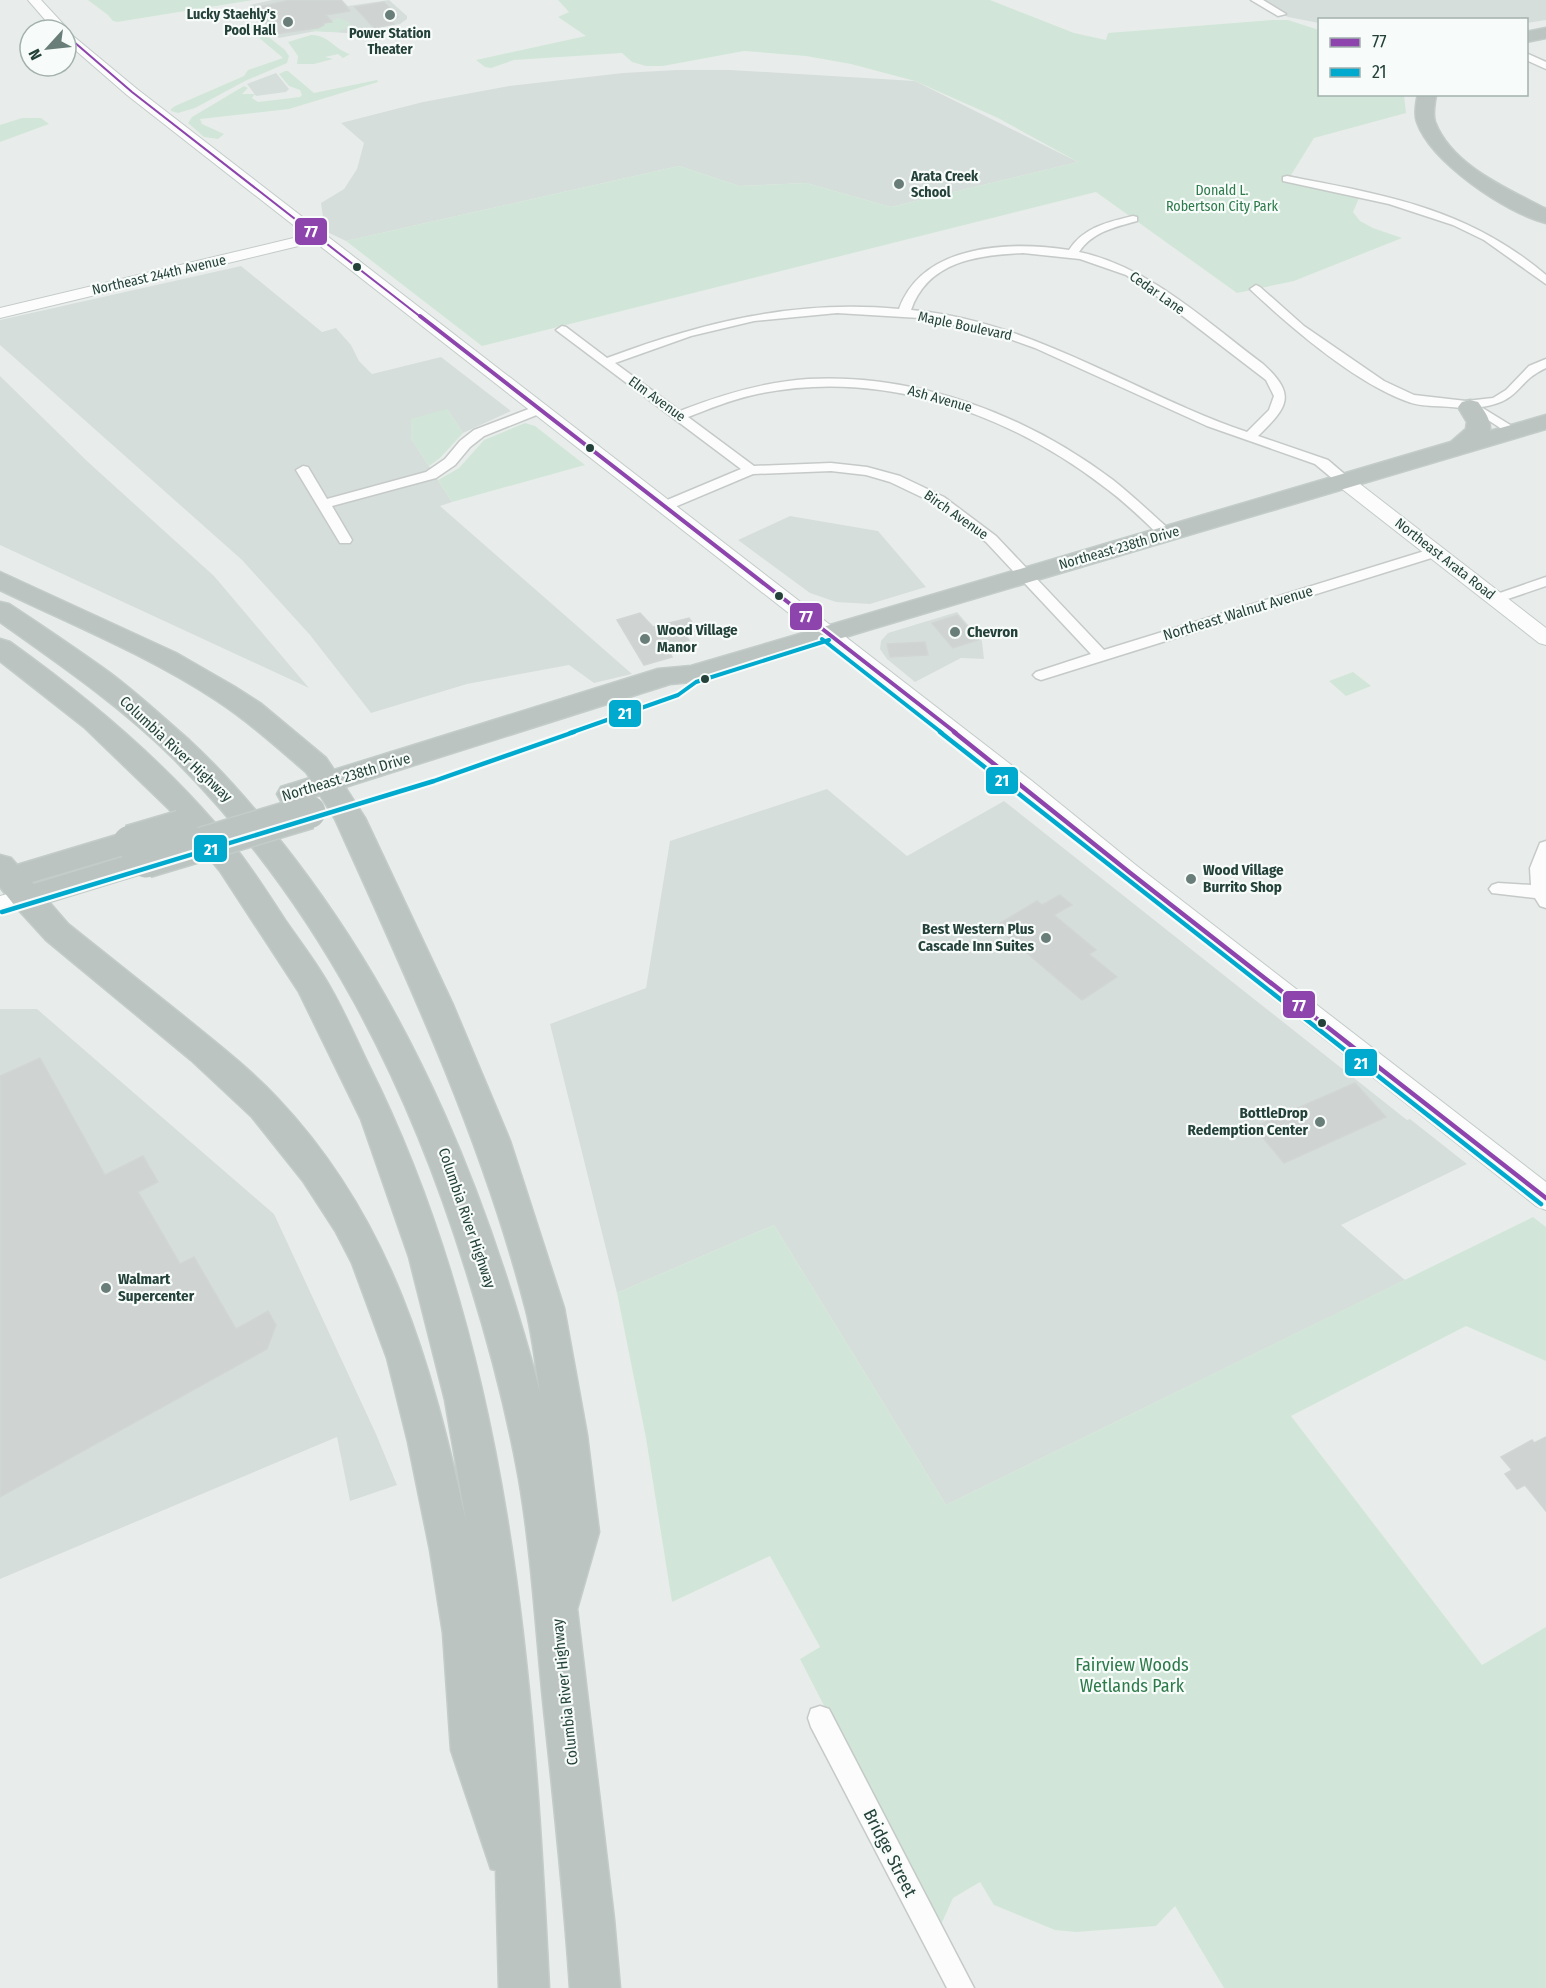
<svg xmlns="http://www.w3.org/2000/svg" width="1546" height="1988" font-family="'Fira Sans Condensed',sans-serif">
<rect width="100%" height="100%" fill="#e8edeb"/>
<g fill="#d6dedb">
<polygon points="272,0 342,0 348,6 389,0 407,16 407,19 400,24 346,33 316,31 279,38 266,27 274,21 271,17 257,14 250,5"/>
<polygon points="1257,0 1546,0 1546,20 1527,23 1526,20 1320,20 1319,23 1288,17"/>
<polygon points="676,70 731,70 915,81 1078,162 891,207 806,183 739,186 679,166 346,241 325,231 321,203 344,189 357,169 364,143 341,123 423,102 509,86 623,73"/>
<polygon points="276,73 289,89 286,92 256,96 247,84"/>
<polygon points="241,266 322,332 336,328 351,345 359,361 372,374 441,357 511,411 463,433 447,409 411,438 452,502 440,506 632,674 594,683 569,665 467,684 371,713 310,635 242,560 0,345 0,320"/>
<polygon points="0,376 88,462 214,576 309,688 0,545"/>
<polygon points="790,516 878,531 926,587 870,604 836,602 810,593 738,540"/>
<polygon points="957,612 982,641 984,659 961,658 915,682 887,659 880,649 881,641 888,633"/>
<polygon points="827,789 907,856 1004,801 1407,1120 1410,1119 1467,1164 1341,1225 1405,1280 946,1505 774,1225 617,1293 550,1024 646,988 670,841"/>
<polygon points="0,1009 37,1009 274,1214 376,1434 397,1485 350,1501 337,1437 0,1579"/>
</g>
<g fill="#d1e6d8">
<polygon points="88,0 253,0 117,22 113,21 108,15"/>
<polygon points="558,0 990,0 1074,33 1106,40 1108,33 1272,20 1288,20 1319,30 1320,94 1404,95 1406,113 1314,138 1288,180 1360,196 1353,212 1360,221 1373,228 1402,238 1294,281 1237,293 1096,192 482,346 346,241 679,166 739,186 806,183 891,207 1078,162 998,118 915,81 851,64 806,56 744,51 663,66 646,66 632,62 622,53 514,60 491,68 485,67 476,60 586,36 558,17 569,12"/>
<polygon points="338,18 349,22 351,26 338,32 310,31"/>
<polygon points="252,24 285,50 289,56 287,63 245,81 195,108 178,113 171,111 171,109 175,106 244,76 248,70 283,58 244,25"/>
<path d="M 311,35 C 328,34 335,50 350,54 L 343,58 L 338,54 L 325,57 L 333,59 L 314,64 L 297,64 L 298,56 L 288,42 Z"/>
<polygon points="285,71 288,71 314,93 377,80 378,82 289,109 200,119 202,124 224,134 218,139 204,137 188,123 192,117 244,86 248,88 242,94 255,94 252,98 258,102 300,97 302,95 300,90 289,86 279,74"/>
<polygon points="22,118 41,118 49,124 0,142 0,125"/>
<polygon points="447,409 463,433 440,458 429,466 411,438 411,419"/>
<polygon points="525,423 535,426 585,465 452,502 438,480 459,468 484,440"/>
<polygon points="1353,672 1371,686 1346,696 1329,681"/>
<polygon points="1533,1217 1546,1227 1546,1361 1466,1326 1291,1416 1482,1665 1546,1627 1546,1988 1224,1988 1175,1906 1156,1926 1076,1932 1055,1930 994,1905 980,1882 953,1898 939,1929 800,1659 820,1647 770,1556 672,1602 646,1438 617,1293 774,1225 946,1505"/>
</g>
<g fill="#cfd4d2" stroke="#d1d6d4" stroke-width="1.5">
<polygon points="290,0 341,0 350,11 326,15 332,22 323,23 324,25 318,28 274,34 254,8"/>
<polygon points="384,2 398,17 389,19 394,24 374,28 355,7"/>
<polygon points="640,613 653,627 689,618 698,630 688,633 689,635 686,636 689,640 666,647 672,657 644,665 617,620"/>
<polygon points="957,615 978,640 953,648 932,623"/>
<polygon points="925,642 928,655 890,657 887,644"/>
<polygon points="1060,895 1072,905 1054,915 1096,950 1089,954 1117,977 1082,1000 995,926 1037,901 1042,905"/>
<polygon points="40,1058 105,1175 143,1156 158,1182 138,1192 180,1264 194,1257 236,1329 268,1311 276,1325 267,1349 0,1497 0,1076"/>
<polygon points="1355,1083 1386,1117 1284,1163 1254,1127"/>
<polygon points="1546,1437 1546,1511 1525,1485 1517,1489 1505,1474 1512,1470 1501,1457 1532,1440 1534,1443"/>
</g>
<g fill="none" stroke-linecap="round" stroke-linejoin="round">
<g stroke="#c5cac8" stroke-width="3">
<g id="street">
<polygon points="1251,0 1263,0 1286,14 1278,16"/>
<polygon points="1526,53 1546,62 1546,69 1526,60"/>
<path d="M 1287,176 C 1385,195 1467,208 1546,275 L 1546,284 L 1484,240 L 1453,225 L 1389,204 L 1283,181 L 1283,177 Z"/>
<path d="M 1133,216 L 1137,217 L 1137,221 C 1115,227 1092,232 1079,252 C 1148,266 1208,323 1263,364 C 1297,395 1288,407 1258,436 L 1328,460 L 1349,478 L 1351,481 L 1349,484 L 1339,484 L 1315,464 L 1207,426 L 1035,348 L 996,334 L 920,318 L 837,313 L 754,321 L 691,336 L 615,363 L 680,411 C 721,395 763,382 808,379 C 917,373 1027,415 1113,480 C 1133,496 1152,514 1171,531 L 1173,534 L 1171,537 L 1161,537 C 1142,519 1124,501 1103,486 C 1005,411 876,367 753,395 C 730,400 709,409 688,417 L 754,466 L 831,463 L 867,467 L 900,476 L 944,497 L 996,536 L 1104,650 L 1431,549 L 1441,549 L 1443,552 L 1441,555 L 1041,680 L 1036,678 L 1033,675 L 1036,672 L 1091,654 L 986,542 L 934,503 L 890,482 L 866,475 L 831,471 L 753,474 L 670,509 L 660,509 L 658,506 L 660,503 L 741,469 L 556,330 L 562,326 L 566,327 L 607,358 C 703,322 797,299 899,309 C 923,243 1011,241 1069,250 C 1084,227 1108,222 1133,216 ZM 1023,253 L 1080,259 L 1126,275 L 1150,291 L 1266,380 L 1274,396 L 1269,410 L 1247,432 C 1133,393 1033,321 911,310 C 928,261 978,255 1023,253 Z"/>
<path d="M 1256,285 L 1260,287 L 1304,326 L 1384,381 L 1414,395 L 1466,401 L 1493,398 L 1506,390 L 1529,366 L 1546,359 L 1546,368 C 1515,382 1522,401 1481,407 L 1520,431 L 1514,435 L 1509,434 C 1494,424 1479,412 1461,408 C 1443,405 1422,408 1406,401 C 1353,381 1293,329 1252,291 L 1250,289 Z"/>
<polygon points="539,405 545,409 544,412 484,436 470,447 455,465 436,478 332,506 352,540 350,543 340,543 296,470 303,466 308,467 327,499 426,472 445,459 460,441 474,430"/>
<polygon points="1546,577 1546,586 1496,603 1489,599 1491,596"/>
<polygon points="1546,841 1546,908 1540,906 1535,898 1492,893 1489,889 1492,885 1498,883 1531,885 1530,868 1540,843"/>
<polygon points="820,1706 829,1709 974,1988 947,1988 811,1727 808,1718 811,1709"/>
</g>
</g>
<g stroke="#c3cbc8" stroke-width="2">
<g id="secondary">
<polygon points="28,0 41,0 66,27 67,31 137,89 1032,781 1137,866 1546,1182 1546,1210 1536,1206 1121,878 1016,791 315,242 0,318 0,308 306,235 127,95 66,42 66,30 54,30"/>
<polygon points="1344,475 1351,477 1546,628 1546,645 1539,643 1337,485 1334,481 1337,477"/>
<polygon points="26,889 35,892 38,898 35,904 0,914 0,896"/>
</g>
</g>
<g stroke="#c3ccc9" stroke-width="3">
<g id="highway">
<polygon points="1546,28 1546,38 1526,42 1526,32"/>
<path d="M 1418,94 L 1436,94 C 1435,103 1432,113 1435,122 C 1452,166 1508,189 1546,209 L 1546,223 C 1506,213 1431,162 1417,122 C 1414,114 1416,103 1418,94 Z"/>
<path d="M 1470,400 L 1478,402 C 1485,412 1491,419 1490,431 L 1546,415 L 1546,429 L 868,630 L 702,681 L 670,684 L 345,787 L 365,818 L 453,1005 L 510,1141 L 564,1308 L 587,1435 L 599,1532 L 577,1609 L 614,1919 L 620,1988 L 570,1988 C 564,1895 554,1803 544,1710 C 536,1633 532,1555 519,1479 C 507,1412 490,1347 470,1283 C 410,1085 319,903 171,756 C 119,705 59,664 0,622 L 0,602 L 9,604 C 41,625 72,646 103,668 C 133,689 161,716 189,740 C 228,776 264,819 296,861 C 417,1020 489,1200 540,1392 C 535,1364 533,1334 525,1306 C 481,1137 407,978 335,819 L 320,795 L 292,804 L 281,801 L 277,794 L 281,787 L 310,778 L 306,772 C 277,747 248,721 216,700 C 149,656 73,625 0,590 L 0,572 L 176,653 L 235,687 L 260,703 L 326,758 L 334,770 L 658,669 L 691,666 L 1451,442 L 1466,429 L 1467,422 L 1458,407 L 1462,402 Z"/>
<path d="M 0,639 L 10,642 C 84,695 154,753 214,822 C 241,852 263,886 285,920 C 298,939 312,957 324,977 C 341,1004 354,1035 368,1064 C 511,1349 534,1675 549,1988 L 499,1988 L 496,1870 L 491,1869 L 451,1750 L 443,1633 L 430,1550 L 408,1442 L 387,1358 L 352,1263 L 336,1232 L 303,1181 L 252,1117 L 191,1060 L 46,940 L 15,906 L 0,887 L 0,855 L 11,858 L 17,865 L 130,831 L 141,834 L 145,842 L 141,850 L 32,882 L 34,884 L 146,850 L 157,853 L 161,861 L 157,869 L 49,902 L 68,924 C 106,954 144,985 182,1015 C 214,1041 249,1068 278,1099 C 392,1220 431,1363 466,1521 L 445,1400 L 409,1257 L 361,1119 L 299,992 L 220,871 L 169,809 L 84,727 L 0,661 Z"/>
</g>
</g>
<use href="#street" fill="#fcfcfc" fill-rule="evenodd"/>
<use href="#secondary" fill="#fcfcfc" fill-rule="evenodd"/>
<use href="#highway" fill="#bcc4c2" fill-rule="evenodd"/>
<g stroke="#c3ccc9" stroke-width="36" stroke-linecap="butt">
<g id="highway-bridge">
<polyline points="130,842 181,827"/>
<polyline points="146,861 309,812"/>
</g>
</g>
<use href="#highway-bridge" stroke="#bcc4c2" stroke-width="33"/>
<g stroke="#f7fbf9" stroke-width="4.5">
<polyline id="bus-1-far2" points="66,35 132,92 422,318"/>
</g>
<g stroke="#f7fbf9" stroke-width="8">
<polyline id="bus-1-far1" points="420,316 956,733"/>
</g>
<g stroke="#f7fbf9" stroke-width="9">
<polyline id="bus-1" points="954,732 1129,872 1546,1198"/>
</g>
<g stroke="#f7fbf9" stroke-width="8">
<g id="bus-2-far1">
<polyline points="822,639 942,733"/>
<polyline points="570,733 678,695 696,682 829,640"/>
</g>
</g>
<g stroke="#f7fbf9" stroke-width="9">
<g id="bus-2">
<polyline points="940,732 1541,1204"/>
<polyline points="2,912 434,781 574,732"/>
</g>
</g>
<use href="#bus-1-far2" stroke="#8e44ad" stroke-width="2"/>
<use href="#bus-1-far1" stroke="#8e44ad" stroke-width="4"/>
<use href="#bus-1" stroke="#8e44ad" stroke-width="4.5"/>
<use href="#bus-2-far1" stroke="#00a9ce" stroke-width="4"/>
<use href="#bus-2" stroke="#00a9ce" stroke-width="4.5"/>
</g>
<g fill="#697e78" stroke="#f7fbf9" stroke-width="2">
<circle cx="390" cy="15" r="6"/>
<circle cx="288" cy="22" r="6"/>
<circle cx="899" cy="184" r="6"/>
<circle cx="955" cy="632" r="6"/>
<circle cx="645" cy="639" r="6"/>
<circle cx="1191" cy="879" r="6"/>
<circle cx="1046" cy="938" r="6"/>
<circle cx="1320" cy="1122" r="6"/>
<circle cx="106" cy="1288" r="6"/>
</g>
<g fill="#24423a" stroke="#f7fbf9" stroke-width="2">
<circle cx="357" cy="267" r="5"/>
<circle cx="590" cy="448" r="5"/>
<circle cx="779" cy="596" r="5"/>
<circle cx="705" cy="679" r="5"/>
<circle cx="1322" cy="1023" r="5"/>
</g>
<g text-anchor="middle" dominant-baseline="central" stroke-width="4.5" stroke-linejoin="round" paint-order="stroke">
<g font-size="14" font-weight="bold" fill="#24423a" stroke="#f7fbf9" text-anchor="end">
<text x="276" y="14">Lucky Staehly's<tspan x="276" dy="16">Pool Hall</tspan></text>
<text x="390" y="33" text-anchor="middle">Power Station<tspan x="390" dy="16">Theater</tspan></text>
<text x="911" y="176" text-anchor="start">Arata Creek<tspan x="911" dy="16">School</tspan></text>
</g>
<g font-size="14" fill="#2d7a4b" stroke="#f7fbf9">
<text x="1222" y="190">Donald L.<tspan x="1222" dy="16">Robertson City Park</tspan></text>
</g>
<g font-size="14" fill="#24423a" stroke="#f7fbf9">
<text transform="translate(159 275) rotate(-13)">Northeast 244th Avenue</text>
<text transform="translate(1157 293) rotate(35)">Cedar Lane</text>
<text transform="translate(965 326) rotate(12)">Maple Boulevard</text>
<text transform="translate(657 399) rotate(36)">Elm Avenue</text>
<text transform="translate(940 399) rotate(16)">Ash Avenue</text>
<text transform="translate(956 515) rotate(35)">Birch Avenue</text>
<text transform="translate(1119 548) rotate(-16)">Northeast 238th Drive</text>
<text transform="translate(1445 559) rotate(38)">Northeast Arata Road</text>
</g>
<g font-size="15" fill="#24423a" stroke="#f7fbf9">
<text transform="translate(1238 613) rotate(-17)">Northeast Walnut Avenue</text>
<text transform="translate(176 749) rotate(43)">Columbia River Highway</text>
<text transform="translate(346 777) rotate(-17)">Northeast 238th Drive</text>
<text transform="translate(467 1218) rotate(71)">Columbia River Highway</text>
<text transform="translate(565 1692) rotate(-96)">Columbia River Highway</text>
</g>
<g font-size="15" font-weight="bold" fill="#24423a" stroke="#f7fbf9" text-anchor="start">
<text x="657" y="630">Wood Village<tspan x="657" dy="17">Manor</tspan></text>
<text x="967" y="632">Chevron</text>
<text x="1203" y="870">Wood Village<tspan x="1203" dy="17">Burrito Shop</tspan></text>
<text x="1034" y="929" text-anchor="end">Best Western Plus<tspan x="1034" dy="17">Cascade Inn Suites</tspan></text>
<text x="1308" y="1113" text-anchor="end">BottleDrop<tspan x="1308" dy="17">Redemption Center</tspan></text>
<text x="118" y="1279">Walmart<tspan x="118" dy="17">Supercenter</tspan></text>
</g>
<g font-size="18" fill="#2d7a4b" stroke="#f7fbf9">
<text x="1132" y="1665">Fairview Woods<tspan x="1132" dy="21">Wetlands Park</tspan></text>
</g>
<g font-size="18" fill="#24423a" stroke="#f7fbf9">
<text transform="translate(890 1853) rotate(63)">Bridge Street</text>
</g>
</g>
<g stroke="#f7fbf9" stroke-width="2">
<rect x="294" y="217" width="34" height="29" rx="6" fill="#8e44ad"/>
<rect x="789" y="602" width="34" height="29" rx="6" fill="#8e44ad"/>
<rect x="608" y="699" width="34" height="29" rx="6" fill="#00a9ce"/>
<rect x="985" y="766" width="34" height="29" rx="6" fill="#00a9ce"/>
<rect x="193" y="834" width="35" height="29" rx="6" fill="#00a9ce"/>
<rect x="1282" y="990" width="34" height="29" rx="6" fill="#8e44ad"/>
<rect x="1344" y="1048" width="34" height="29" rx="6" fill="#00a9ce"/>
</g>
<g font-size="16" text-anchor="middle" font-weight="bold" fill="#fff">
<text x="311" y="237">77</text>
<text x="806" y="622">77</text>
<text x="625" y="719">21</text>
<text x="1002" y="786">21</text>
<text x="211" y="855">21</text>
<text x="1299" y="1011">77</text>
<text x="1361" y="1069">21</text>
</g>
<rect x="1318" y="18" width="210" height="78" fill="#f7fbf9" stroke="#a3b1ad" stroke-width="1.5"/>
<rect x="1330" y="38" width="30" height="9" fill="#8e44ad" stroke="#a3b1ad" stroke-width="1.5"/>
<text x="1372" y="48" font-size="18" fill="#24423a">77</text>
<rect x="1330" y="68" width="30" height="9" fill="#00a9ce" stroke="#a3b1ad" stroke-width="1.5"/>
<text x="1372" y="78" font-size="18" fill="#24423a">21</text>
<g transform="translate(48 48) rotate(243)"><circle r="28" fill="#f7fbf9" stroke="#a3b1ad" stroke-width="1.5"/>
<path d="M0-4.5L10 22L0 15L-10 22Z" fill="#697e78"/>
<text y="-9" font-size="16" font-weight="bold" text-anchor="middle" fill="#24423a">N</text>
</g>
</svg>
